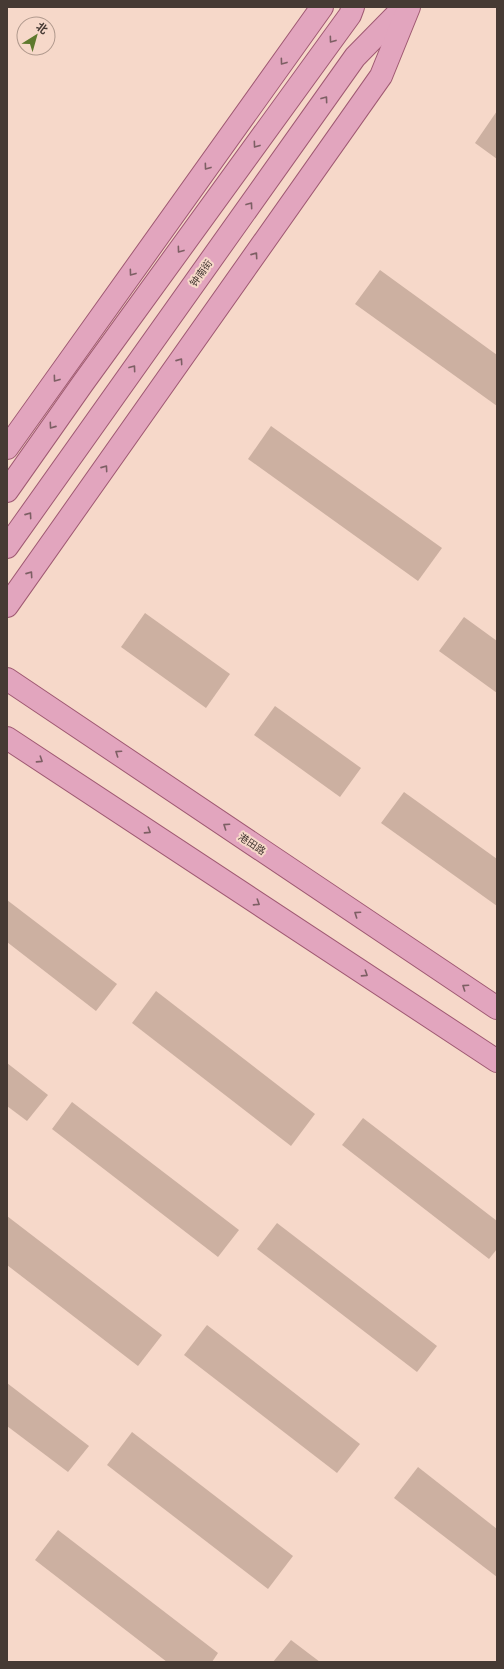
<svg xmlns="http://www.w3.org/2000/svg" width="504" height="1669" font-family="Montserrat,'Noto Sans SC',sans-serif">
<rect width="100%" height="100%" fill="#f6d8c9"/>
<g fill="#ccb0a1">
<polygon points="497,111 497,159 475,143"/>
<polygon points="380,270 497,355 497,406 355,304"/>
<polygon points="271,426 442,548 418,581 248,459"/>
<polygon points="145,613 230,674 206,708 121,647"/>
<polygon points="464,617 497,641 497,693 439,651"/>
<polygon points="275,706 361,768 340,797 254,735"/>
<polygon points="404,792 497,859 497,906 381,823"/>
<polygon points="7,900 117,984 96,1011 7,942"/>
<polygon points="156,991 315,1114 291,1146 132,1023"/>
<polygon points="7,1063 48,1095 27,1121 7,1106"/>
<polygon points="72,1102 239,1230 218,1257 52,1129"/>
<polygon points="363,1118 497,1221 497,1249 489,1259 342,1145"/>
<polygon points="7,1216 162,1335 138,1366 7,1265"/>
<polygon points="277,1223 437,1346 417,1372 257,1249"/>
<polygon points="207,1325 360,1444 337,1473 184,1355"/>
<polygon points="7,1383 89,1446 68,1472 7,1426"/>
<polygon points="132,1432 293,1556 268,1589 107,1465"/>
<polygon points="418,1467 497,1529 497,1577 394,1498"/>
<polygon points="58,1530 218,1653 212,1662 167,1662 35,1560"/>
<polygon points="291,1640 320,1662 273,1662"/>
</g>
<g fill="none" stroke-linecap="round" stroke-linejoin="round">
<g stroke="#9f5972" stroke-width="24">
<g id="primary">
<polyline points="7,448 322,7"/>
<polyline points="7,491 83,383 350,15 353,7"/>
<polyline points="7,547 355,57 404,7"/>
<polyline points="7,606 381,76 409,7"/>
<polyline points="7,679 497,1008"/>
<polyline points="7,738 497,1061"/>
</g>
</g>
<use href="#primary" stroke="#e2a5be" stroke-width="22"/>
</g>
<defs><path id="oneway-chevron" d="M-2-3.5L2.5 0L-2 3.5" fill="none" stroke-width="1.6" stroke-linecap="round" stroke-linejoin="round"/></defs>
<g stroke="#7d5f64">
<use href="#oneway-chevron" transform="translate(332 40) rotate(126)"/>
<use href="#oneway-chevron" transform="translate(283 62) rotate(126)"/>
<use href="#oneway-chevron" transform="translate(325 99) rotate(-54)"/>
<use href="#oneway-chevron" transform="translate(256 145) rotate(126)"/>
<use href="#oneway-chevron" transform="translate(207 167) rotate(126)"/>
<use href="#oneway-chevron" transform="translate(250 205) rotate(-54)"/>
<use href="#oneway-chevron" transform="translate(180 250) rotate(126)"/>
<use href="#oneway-chevron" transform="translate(255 255) rotate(-55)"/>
<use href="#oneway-chevron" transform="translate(132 273) rotate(126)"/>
<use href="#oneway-chevron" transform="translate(180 361) rotate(-55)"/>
<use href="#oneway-chevron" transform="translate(133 368) rotate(-54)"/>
<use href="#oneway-chevron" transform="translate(56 379) rotate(126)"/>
<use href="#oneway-chevron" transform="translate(52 426) rotate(125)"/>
<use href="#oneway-chevron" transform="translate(105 468) rotate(-55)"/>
<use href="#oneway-chevron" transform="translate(29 515) rotate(-55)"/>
<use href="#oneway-chevron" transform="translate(30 574) rotate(-55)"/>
<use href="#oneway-chevron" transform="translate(118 753) rotate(-146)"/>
<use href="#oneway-chevron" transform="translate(40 760) rotate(33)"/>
<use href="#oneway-chevron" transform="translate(226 826) rotate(-146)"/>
<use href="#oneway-chevron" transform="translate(148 831) rotate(33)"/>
<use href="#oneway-chevron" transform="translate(257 903) rotate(33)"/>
<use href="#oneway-chevron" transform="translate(357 914) rotate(-146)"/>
<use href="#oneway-chevron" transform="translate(365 974) rotate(33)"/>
<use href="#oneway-chevron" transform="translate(465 987) rotate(-146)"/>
</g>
<g text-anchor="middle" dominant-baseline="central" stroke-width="4" stroke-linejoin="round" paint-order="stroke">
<g font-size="10" fill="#463a34" stroke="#f6d8c9">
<text transform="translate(201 273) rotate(-54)">钟南街</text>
<text transform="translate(252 844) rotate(34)">港田路</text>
</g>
</g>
<rect width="504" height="1669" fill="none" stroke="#463a34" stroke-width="16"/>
<g transform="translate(36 36) rotate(37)"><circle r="19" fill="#f6d8c9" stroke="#b0998d"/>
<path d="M0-3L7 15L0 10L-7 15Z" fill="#5e792d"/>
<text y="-6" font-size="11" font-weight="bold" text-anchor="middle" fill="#463a34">北</text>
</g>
</svg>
